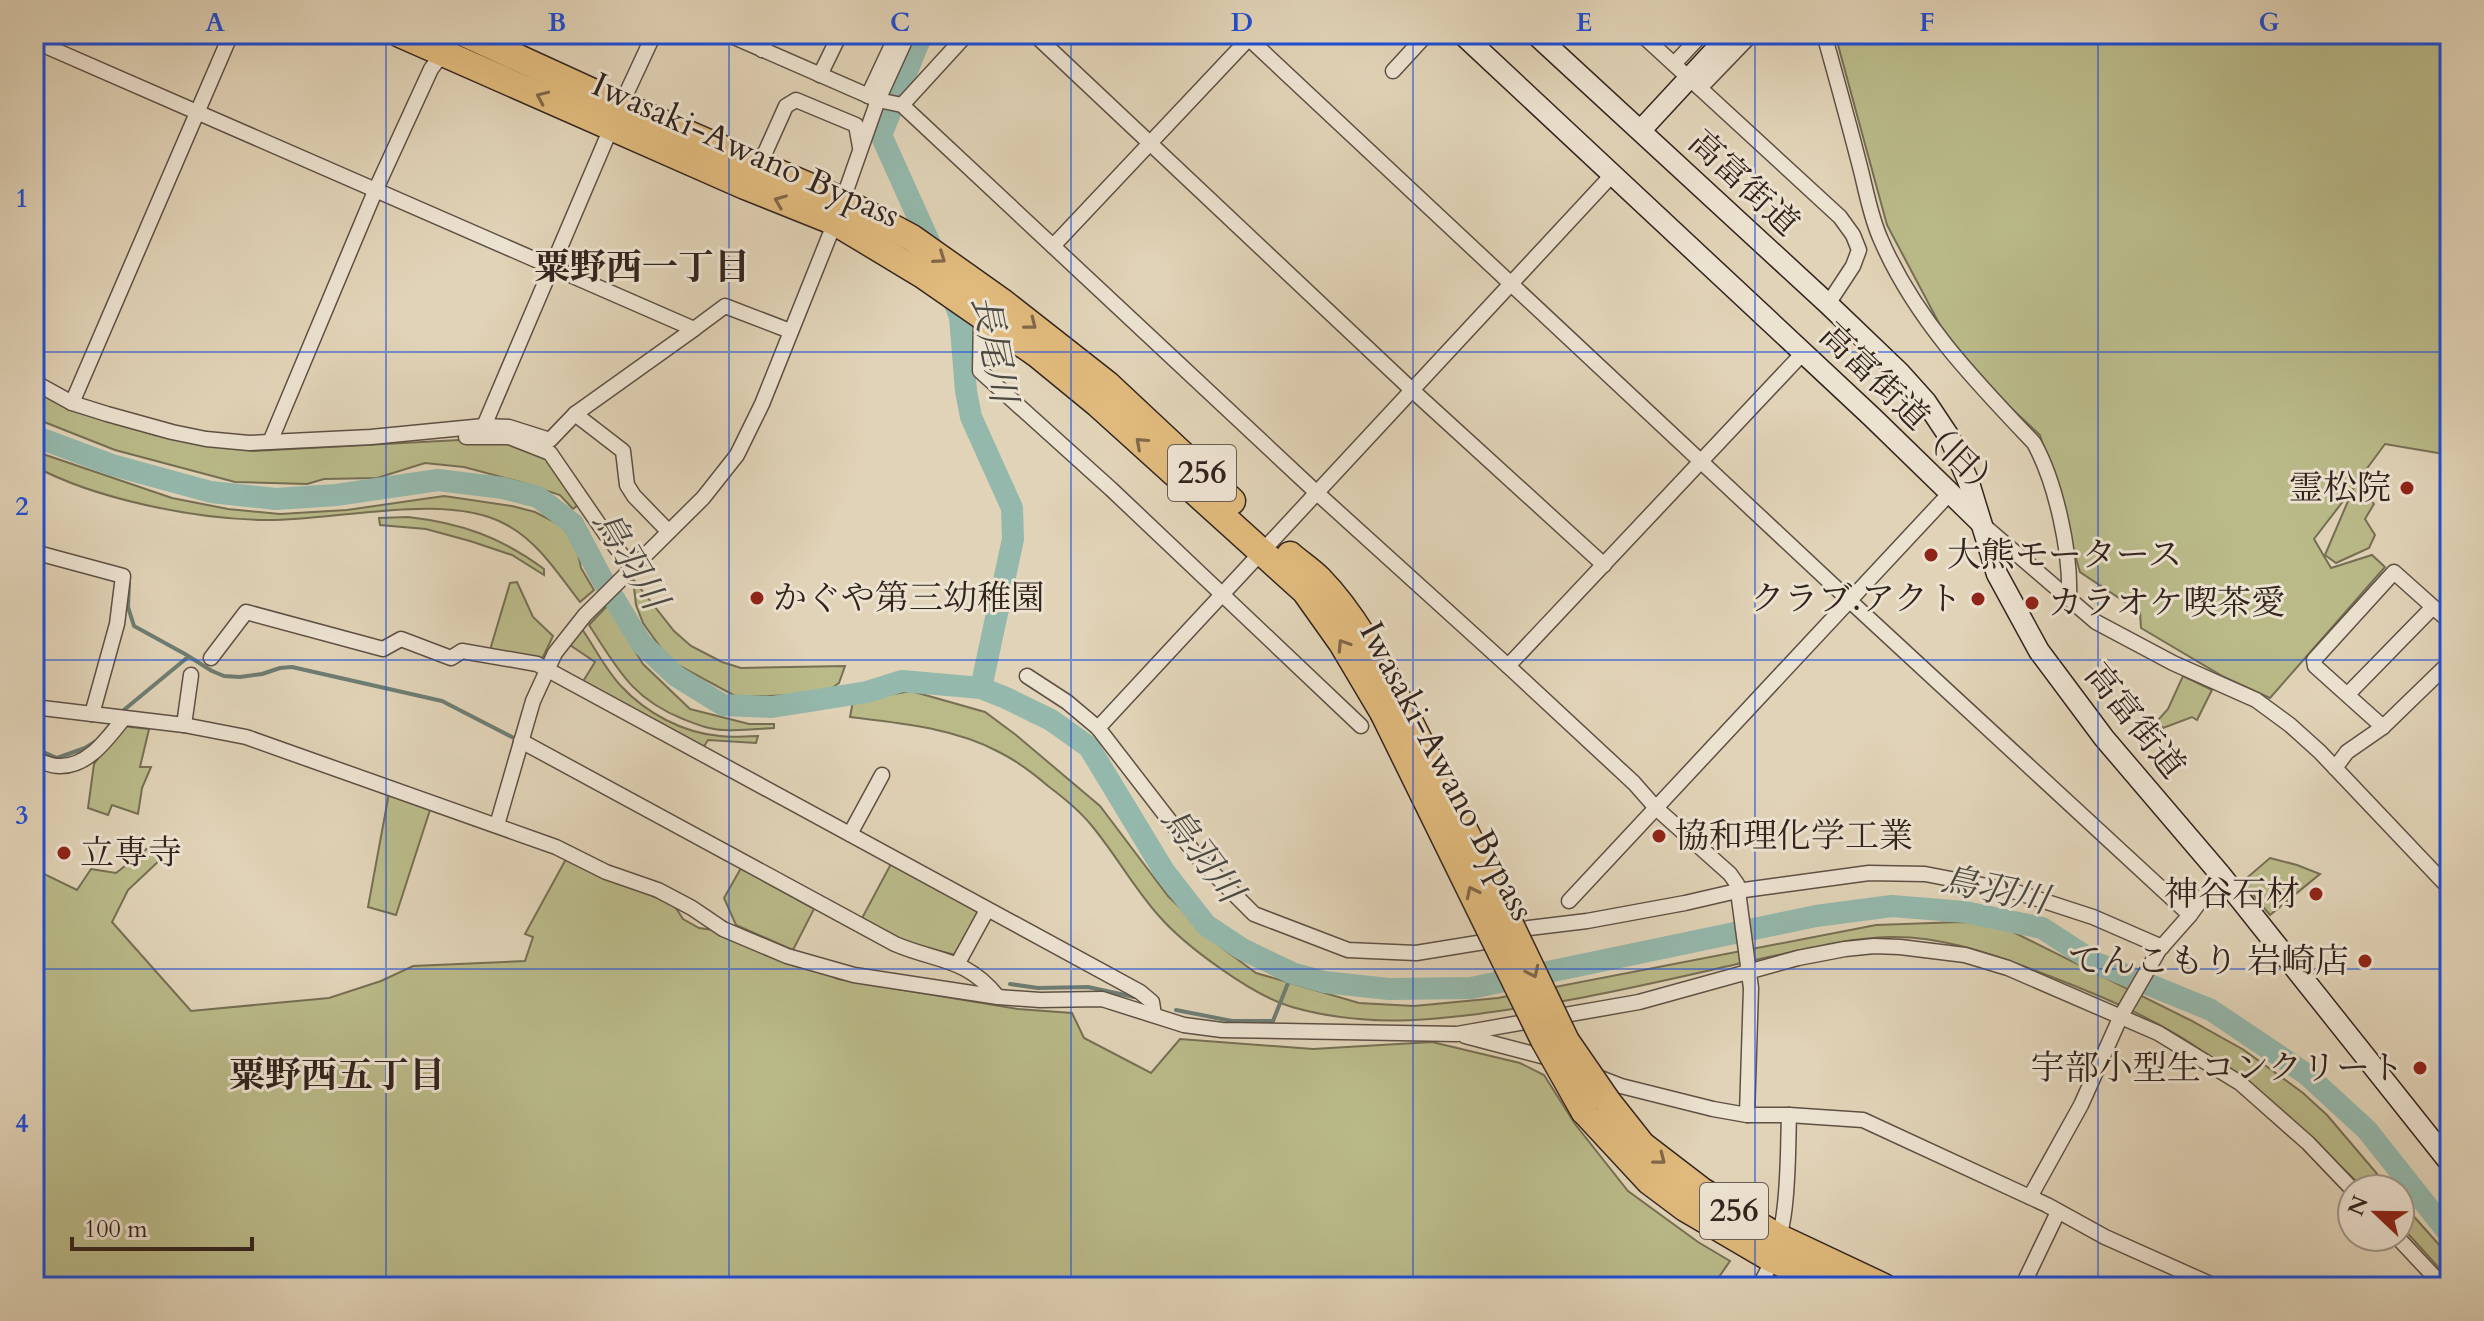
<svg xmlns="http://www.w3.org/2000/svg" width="2484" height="1321" font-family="Cardo,'Noto Serif JP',serif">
<rect width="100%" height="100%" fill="#e1d3b7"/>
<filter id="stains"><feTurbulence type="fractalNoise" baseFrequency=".0025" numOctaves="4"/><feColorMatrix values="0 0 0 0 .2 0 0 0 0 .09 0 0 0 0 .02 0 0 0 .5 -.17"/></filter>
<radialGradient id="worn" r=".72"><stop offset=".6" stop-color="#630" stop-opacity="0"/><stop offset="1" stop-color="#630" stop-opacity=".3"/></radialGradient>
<g fill="#baba89" stroke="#766f54" stroke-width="2">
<polygon points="1835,34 2450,34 2450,455 2385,444 2357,482 2374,504 2365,519 2375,535 2369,548 2336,563 2325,555 2354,487 2314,539 2331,568 2372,555 2385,567 2270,698 2224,677 2141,628 2140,612 2080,572 2040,435 1958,359 1887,225"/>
<path d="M 34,390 L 77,409 L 155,435 L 253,451 L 478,439 C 505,442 536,445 555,466 C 565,476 572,492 579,504 L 573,509 L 560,495 L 520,482 L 464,467 L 425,463 L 377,478 L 324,479 L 307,484 L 235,482 L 115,450 L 34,418 Z"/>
<path d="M 34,451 L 172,498 L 228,509 L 280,514 L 347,510 L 444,496 L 512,506 L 535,512 L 562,526 L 577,549 L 581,568 L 594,590 L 580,602 C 558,574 538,541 505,524 C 445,491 331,522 264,520 C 194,519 95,499 34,466 Z"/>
<path d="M 408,517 C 461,523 501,537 544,569 L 544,575 L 512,555 L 470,541 L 426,529 L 380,525 L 379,518 Z"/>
<polygon points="633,579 674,631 691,646 722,662 741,668 845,666 839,683 824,694 737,697 676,664 663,651 643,623 636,605"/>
<polygon points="517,582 533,617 553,636 542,659 490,650 510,583"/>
<path d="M 608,605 L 643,664 L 690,709 L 749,724 L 774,724 L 774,728 C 758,729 741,731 725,730 C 710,730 696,724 683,719 C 631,698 618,669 589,625 Z"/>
<path d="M 582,629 C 595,648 606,670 621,686 C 646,713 683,733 720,736 C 732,738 745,736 758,736 L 756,743 L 708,740 L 703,748 L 582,683 L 595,662 L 570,645 Z"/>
<polygon points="2183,676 2212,690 2197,720 2192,717 2163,728 2158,720 2168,709"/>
<path d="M 911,691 L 985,712 L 1016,735 L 1100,806 L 1168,896 L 1221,947 L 1256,973 L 1359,1003 L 1414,1006 L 1498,998 L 1876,925 L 1960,922 L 1981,923 L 2011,931 L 2190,1020 L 2244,1050 L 2303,1093 L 2327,1115 L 2390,1189 L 2364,1189 C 2315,1141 2264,1094 2208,1055 C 2155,1017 2092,992 2031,969 C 1987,952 1938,936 1890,937 C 1847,938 1806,949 1764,958 C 1692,974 1619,992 1546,1004 C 1458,1017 1379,1032 1292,1007 C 1253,996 1185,946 1159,916 C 1134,888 1116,855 1092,826 C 1080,811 1064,798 1048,786 C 1033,773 1017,761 999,752 C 954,728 900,723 850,717 L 853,701 Z"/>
<polygon points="121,726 149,729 140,767 151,767 142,788 138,814 112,805 108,815 88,808 94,764"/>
<polygon points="389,793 431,807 396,915 368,907"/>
<polygon points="149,847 161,859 128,890 112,922 191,1011 329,998 381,981 413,966 525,961 533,937 525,934 566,859 674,905 683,919 699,928 735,933 838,979 1018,1009 1072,1013 1084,1038 1151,1073 1180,1039 1313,1049 1432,1042 1520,1063 1544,1075 1575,1124 1628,1191 1698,1242 1730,1261 1712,1287 34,1287 34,869 77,890 91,869 116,873"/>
<polygon points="2270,858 2297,865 2320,874 2270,915 2242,882"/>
<polygon points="892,862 986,915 964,957 910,944 861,920"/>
<polygon points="741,868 814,909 793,950 736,925 724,898"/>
<polygon points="2400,1201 2450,1257 2450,1280 2400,1225"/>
</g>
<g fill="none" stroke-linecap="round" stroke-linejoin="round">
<g stroke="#6d7d73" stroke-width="4">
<polyline points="129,583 128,607 134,626 185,654 212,671 224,676 240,677 262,674 280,668 292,667 442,701 512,737"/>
<polyline points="119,714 188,657"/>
<polyline points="34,748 57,758 85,748 98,740"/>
<polyline points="1010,984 1038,988 1088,987 1134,997"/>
<polyline points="1176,1010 1232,1021 1273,1021 1292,973"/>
</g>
<g stroke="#94b8ac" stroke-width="22">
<polyline points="922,34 881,135 936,257"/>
<polyline points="949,288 960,317 966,391 971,417 1012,508 1013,539 981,688"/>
<polyline points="34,436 112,465 211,492 276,499 336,495 438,480 503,488 538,497 573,524 601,577 641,643 676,676 723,705 772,707 867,692 902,681 981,688 1006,698 1051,720 1089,747 1164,871 1206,925 1242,949 1292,973 1324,982 1389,989 1471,988 1816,916 1892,906 1965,912 2042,928 2096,963 2211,1010 2306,1074 2367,1130 2450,1235"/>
</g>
<g stroke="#5e5044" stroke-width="17">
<g id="street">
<polyline points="727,34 878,100 902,105 1317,493 1508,666 1634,783 1656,808 1730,874 1737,884 1751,988 1747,1115"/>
<polyline points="1034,34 1412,390 1604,565"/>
<polyline points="1244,34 1850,601 2190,915"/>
<polyline points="1641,34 1840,217 1853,235 1859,250 1853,266 1828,304"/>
<path d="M 1824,34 C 1836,77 1848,120 1859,163 C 1866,189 1870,216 1881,240 C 1915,319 1975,381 2034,443 C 2056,483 2071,552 2069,598"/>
<polyline points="34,41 694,329 725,306 790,331"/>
<polyline points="762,50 769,34"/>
<polyline points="1674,64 1702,34"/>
<polyline points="1393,71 1427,34"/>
<polyline points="820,75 840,34"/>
<polyline points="1700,88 1752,34"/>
<polyline points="868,96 897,34"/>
<polyline points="621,105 654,34"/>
<polyline points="902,105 967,34"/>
<polyline points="760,164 786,106 796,100 856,125 860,147"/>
<polyline points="1053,246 1253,34"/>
<polyline points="981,316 980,371 1111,489 1361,726"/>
<polyline points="34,382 72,403 107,414 172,432 206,439 249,443 371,437 484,426 509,427 550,440 575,414 694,329"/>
<polyline points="72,403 231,34"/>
<polyline points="575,414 623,451 627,485 634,496 668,531"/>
<polyline points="484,426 611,128"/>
<polyline points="466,437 509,437 550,453 607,536 632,568"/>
<polyline points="270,442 376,189 431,69 443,53"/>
<polyline points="1982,524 2096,622 2173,663 2256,700 2290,725 2320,752 2450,889"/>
<polyline points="34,552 123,576 117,624 92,714"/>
<polyline points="211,658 246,612 383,649 401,639 451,658 462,651 537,664 1140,992 1152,1002 1154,1015"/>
<polyline points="1508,666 1803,353"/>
<polyline points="1027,676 1067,702 1098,728 1200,860 1254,914 1348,950 1416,953 1484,942 1529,928 1587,921 1685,903 1737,891 1869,873 1925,874 2013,891 2093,917 2162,947"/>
<polyline points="2348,694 2433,607"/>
<polyline points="34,707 184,725 246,737 556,847 606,872 658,890 692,908 723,929 787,956 854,975 998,997 1040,1000 1102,999 1184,1025 1222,1030 1457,1034 1639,1002 1798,958 1845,949 1874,946 1900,947 1965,955 2008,968 2158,1033 2240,1083 2308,1143 2352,1189"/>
<polyline points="184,725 191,675"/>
<polyline points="2383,727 2315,666 2314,660 2394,572 2450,622"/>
<polyline points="1098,728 1612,175"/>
<path d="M 521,741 L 895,944 C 937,962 966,957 998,997"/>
<path d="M 34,760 C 42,761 50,766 59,766 C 88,767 107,739 124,718"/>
<polyline points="2335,768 2347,752 2383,727 2450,662"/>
<polyline points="497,825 533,701 555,653 585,615 703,498 737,455 762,404 835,222 878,100 908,34"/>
<polyline points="850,834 882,775"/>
<polyline points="1569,901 1949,494"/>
<polyline points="958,963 987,910"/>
<polyline points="1465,1036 1553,1059"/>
<polyline points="1595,1076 1621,1086 1713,1109 1747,1115 1789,1115 1863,1120 2047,1205 2105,1237 2217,1287"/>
<polyline points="2030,1197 2081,1105 2121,1016 2159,950 2190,915 2220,874"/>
<polyline points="2397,1237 2444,1287"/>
<path d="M 1758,1287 C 1791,1239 1787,1171 1789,1115"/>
<polyline points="2022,1287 2058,1212"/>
</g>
</g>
<g stroke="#33241e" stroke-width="23">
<g id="secondary">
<polyline points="1462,34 1872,417 1980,522"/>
<polyline points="1535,34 1828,304 1899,372 1926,402 1950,438 1969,483 1997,574 2039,651 2104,738 2220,874 2450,1163"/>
<polyline points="443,53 452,34"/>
<polyline points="1641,130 1730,34"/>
</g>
</g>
<g stroke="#33241e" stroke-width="29">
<g id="highway">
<polyline points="400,34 745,186 835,222 923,275 1037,354 1098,404 1305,591 1342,643 1383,712"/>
<polyline points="466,34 621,105 841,200 912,238 1001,301 1108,385 1232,501"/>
<path d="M 1290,555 C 1299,563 1310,570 1319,579 C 1353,614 1377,659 1399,701"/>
<polyline points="1608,1102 1642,1145 1702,1191 1778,1237 1884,1287"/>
<polyline points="1584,1111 1649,1181 1685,1208 1772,1259 1836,1287"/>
</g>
</g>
<use href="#street" stroke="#ece2d0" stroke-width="14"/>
<use href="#secondary" stroke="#ece2d0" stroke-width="20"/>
<use href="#highway" stroke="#e0ba7c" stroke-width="26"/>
<g stroke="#33241e" stroke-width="29" stroke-linecap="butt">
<g id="highway-bridge">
<polyline points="1399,701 1473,847 1566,1041 1608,1102"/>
<polyline points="1383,712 1544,1040 1584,1111"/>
</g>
</g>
<use href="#highway-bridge" stroke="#e0ba7c" stroke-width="26"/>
</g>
<defs><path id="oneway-chevron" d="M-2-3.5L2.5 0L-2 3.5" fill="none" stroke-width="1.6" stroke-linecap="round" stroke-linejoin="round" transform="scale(2)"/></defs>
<g stroke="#816848">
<use href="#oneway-chevron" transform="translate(542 97) rotate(-156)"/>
<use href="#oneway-chevron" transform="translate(780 201) rotate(-158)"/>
<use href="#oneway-chevron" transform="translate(940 258) rotate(35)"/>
<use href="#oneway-chevron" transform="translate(1031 324) rotate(38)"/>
<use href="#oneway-chevron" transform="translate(1141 443) rotate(-138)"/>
<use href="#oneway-chevron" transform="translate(1343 645) rotate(-123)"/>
<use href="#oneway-chevron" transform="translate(1472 892) rotate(-116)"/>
<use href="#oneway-chevron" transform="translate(1533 972) rotate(65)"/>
<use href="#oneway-chevron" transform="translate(1660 1159) rotate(38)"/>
</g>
<path fill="none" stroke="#1d4ed8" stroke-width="2" stroke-opacity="0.55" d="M 386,34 L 386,1287M 729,34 L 729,1287M 1071,34 L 1071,1287M 1413,34 L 1413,1287M 1755,34 L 1755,1287M 2098,34 L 2098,1287M 34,352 L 2450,352M 34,660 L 2450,660M 34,969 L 2450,969"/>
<g fill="#8f2418" stroke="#ece2d0" stroke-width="3">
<circle cx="2407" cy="488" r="8"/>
<circle cx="1931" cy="555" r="8"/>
<circle cx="757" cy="598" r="8"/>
<circle cx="1978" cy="599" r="8"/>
<circle cx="2032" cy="603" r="8"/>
<circle cx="1659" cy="836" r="8"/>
<circle cx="64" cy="853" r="8"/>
<circle cx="2316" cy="894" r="8"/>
<circle cx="2365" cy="961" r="8"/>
<circle cx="2420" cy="1068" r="8"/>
</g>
<g text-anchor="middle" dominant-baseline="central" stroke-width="6" stroke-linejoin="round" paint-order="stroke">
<g fill="#ece2d0" stroke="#6a5d53" stroke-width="2">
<rect x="1168" y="445" width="68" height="56" rx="6"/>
<rect x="1700" y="1183" width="68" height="56" rx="6"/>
</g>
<g font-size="32" font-weight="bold" fill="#33241e">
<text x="1202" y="473">256</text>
<text x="1734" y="1211">256</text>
</g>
<g font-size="34" fill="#33241e" stroke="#ece2d0">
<text transform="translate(746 150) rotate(24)">Iwasaki-Awano Bypass</text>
<text transform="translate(1744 183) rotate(43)">高富街道</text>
<text transform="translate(1911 412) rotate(44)">高富街道（旧）</text>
<text transform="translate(2135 721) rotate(51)">高富街道</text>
<text transform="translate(1447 771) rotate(62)">Iwasaki-Awano Bypass</text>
</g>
<g font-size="34" fill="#33241e" stroke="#ece2d0" text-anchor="end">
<text x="2391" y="488">霊松院</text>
<text x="1947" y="555" text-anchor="start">大熊モータース</text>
<text x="773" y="598" text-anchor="start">かぐや第三幼稚園</text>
<text x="1962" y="599">クラブ.アクト</text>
<text x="2048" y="603" text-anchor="start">カラオケ喫茶愛</text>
<text x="1675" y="836" text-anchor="start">協和理化学工業</text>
<text x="80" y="853" text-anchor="start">立専寺</text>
<text x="2300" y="894">神谷石材</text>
<text x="2349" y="961">てんこもり 岩崎店</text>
<text x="2404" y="1068">宇部小型生コンクリート</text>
</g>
<g font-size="36" font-weight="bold" fill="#33241e" stroke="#ece2d0">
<text x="642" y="267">粟野西一丁目</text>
<text x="337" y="1075">粟野西五丁目</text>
</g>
<g font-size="36" font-style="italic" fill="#4b4942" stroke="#ece2d0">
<text transform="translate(994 349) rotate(79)">長尾川</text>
<text transform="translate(630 560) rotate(59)">鳥羽川</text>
<text transform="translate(1202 855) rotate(53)">鳥羽川</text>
<text transform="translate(1995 890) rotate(12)">鳥羽川</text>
</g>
</g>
<rect width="2484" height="1321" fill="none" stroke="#e1d3b7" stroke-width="88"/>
<g transform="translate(2376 1213) rotate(292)"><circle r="38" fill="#ece2d0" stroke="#a29689" stroke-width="2"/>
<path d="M0-6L14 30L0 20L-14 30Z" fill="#8f2418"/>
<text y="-12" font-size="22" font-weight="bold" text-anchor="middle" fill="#33241e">N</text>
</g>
<path d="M72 1237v12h180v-12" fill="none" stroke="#33241e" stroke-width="4"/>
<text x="84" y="1237" font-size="24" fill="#33241e" stroke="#ece2d0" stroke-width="6" paint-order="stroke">100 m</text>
<rect x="44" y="44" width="2396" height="1233" fill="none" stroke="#1d4ed8" stroke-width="3"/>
<g font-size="26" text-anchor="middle" font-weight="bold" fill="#1d4ed8">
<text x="215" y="31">A</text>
<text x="557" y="31">B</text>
<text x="900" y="31">C</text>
<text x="1242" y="31">D</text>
<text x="1584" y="31">E</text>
<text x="1927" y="31">F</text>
<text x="2269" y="31">G</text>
<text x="22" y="207">1</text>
<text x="22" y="515">2</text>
<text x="22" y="824">3</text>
<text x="22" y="1132">4</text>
</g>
<rect width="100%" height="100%" filter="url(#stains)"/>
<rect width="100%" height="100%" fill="url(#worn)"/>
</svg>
